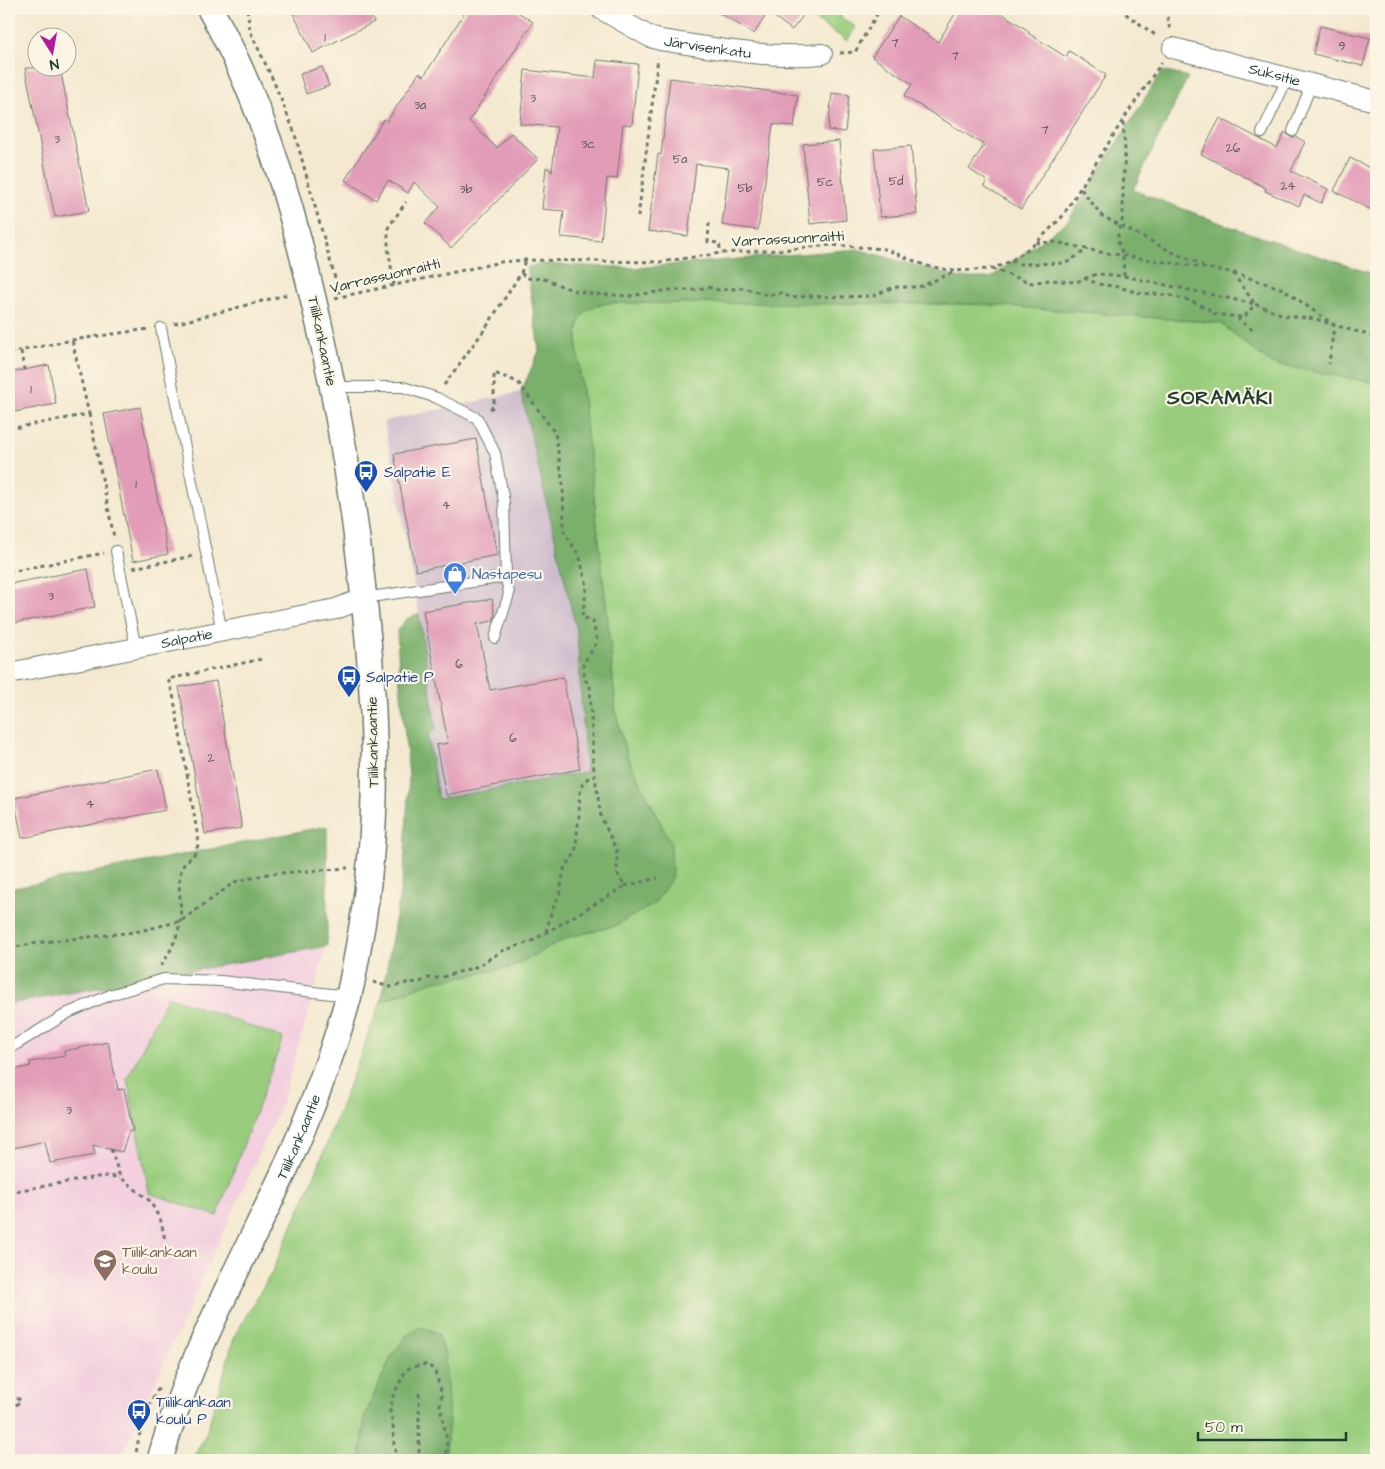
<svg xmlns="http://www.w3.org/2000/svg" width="1385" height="1469" font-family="'Architects Daughter',sans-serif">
<rect width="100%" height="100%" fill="#fcf5e5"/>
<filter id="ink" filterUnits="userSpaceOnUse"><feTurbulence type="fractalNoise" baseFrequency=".02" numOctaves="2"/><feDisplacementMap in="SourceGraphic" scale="10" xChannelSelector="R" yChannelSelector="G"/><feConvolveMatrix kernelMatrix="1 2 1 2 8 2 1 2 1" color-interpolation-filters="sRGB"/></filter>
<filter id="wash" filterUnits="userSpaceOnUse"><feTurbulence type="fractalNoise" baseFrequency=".0096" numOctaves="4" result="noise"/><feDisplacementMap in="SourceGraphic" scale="20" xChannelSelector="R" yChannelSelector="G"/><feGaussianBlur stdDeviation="1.12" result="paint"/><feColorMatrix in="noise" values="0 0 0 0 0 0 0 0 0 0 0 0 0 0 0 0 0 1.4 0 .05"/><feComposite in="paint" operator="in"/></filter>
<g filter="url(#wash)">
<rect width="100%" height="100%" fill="#f4e9d0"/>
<polygon fill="#f3cfdf" points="327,946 282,1103 120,1460 9,1460 9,1004"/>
<polygon fill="#cfbdce" points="521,392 577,633 586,773 438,799 428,736 436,728 412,572 384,421"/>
<g fill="#99cd7d" stroke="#5c8558">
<polygon points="816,9 839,9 843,11 840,17 856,27 847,41 811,17"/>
<path d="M 608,303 L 980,304 L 1220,323 L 1272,364 L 1376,383 L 1376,1460 L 445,1460 L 449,1419 L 406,1336 L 391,1357 L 365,1416 L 360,1460 L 192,1460 L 206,1434 L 235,1335 L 272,1272 L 316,1172 L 381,1001 L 431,982 L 509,968 L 569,937 L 615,926 L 671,844 L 627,756 L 616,714 L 608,622 L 577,346 C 577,319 579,309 608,303 Z"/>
<polygon points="168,996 283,1038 217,1216 149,1193 127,1079"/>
</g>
<g fill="#7ab06c" stroke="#4c7650">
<path d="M 1162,71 L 1188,77 L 1133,190 L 1234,228 L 1376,275 L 1376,383 L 1272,364 L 1220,323 L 980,304 L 608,303 C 579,309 577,319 577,346 L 608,622 L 616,714 L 627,756 L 671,844 L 672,878 L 654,904 L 615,926 L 569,937 L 509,968 L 431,982 L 381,1001 L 404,870 L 409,776 L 399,672 L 397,631 L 406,619 L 419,614 L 436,728 L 428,736 L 438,799 L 586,772 L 577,633 L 521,392 L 539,351 L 527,267 L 540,264 L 636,268 L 857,249 L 960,278 L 990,278 L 1068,221 Z"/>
<polygon points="327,826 327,946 9,1004 9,889"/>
<polygon points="421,1327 438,1333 445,1355 449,1419 445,1460 360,1460 365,1416 391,1357 406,1336"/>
</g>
<g id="blocks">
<g fill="#e29cb8">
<polygon points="291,9 368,9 374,22 313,53"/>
<polygon points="467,9 513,9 533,22 469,121 497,148 511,133 538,159 451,248 425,223 440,207 414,182 408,193 388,180 376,200 345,180 384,119 387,121 419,73 424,76"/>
<polygon points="713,9 808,9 792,30 768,12 754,34"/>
<polygon points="958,9 995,9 1029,31 1028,33 1066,57 1069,51 1106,75 1021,209 984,186 987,181 969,169 984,145 904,96 912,84 872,57 899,16 938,42"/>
<polygon points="1320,26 1370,38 1363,66 1313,54"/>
<polygon points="597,60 638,64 632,125 623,124 617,179 607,178 601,241 561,237 564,211 542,209 546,167 552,172 557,127 520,124 525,70 595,78"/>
<polygon points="322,67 329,86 306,94 300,74"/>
<polygon points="25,68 60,68 89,211 55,217"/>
<polygon points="670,78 798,95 794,127 773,124 758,230 722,225 729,168 696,164 688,236 648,231 658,154 661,155"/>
<polygon points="832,93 849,95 845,132 828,130"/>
<polygon points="1220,118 1277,148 1285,132 1290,137 1296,137 1305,142 1291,171 1328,189 1321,203 1304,195 1299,206 1265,191 1266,188 1201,154"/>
<polygon points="839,141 846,220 810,224 803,144"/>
<polygon points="911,146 917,214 880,217 874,149"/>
<polygon points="1350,158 1376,171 1376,212 1334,191"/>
<polygon points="49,365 56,404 9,413 9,373"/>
<polygon points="140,407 168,554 133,561 104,414"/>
<polygon points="476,439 497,555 416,571 394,454"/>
<polygon points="88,569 95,607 9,624 9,584"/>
<polygon points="492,599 495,615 493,621 477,624 490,690 563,677 580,769 446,795 436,745 448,743 423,611"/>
<polygon points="216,681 242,828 205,834 179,687"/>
<polygon points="158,769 166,810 22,838 14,798"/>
<polygon points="108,1042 118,1090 124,1089 133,1131 129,1131 122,1152 93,1145 95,1155 50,1163 45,1141 9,1149 9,1071 31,1066 30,1062 65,1056 64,1051"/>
</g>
</g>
</g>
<g filter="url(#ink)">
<use href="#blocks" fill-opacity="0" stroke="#6a796b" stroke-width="1"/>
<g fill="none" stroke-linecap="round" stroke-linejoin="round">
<g stroke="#6a796b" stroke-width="12">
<g id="service">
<polyline points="1293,131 1311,85"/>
<polyline points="1262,133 1287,79"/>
<polyline points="161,328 222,632"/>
<polyline points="333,387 403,387 437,398 477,418 495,453 504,502 506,577 364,598"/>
<polyline points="116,551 136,648"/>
<polyline points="495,638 509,594 506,577"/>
<polyline points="10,1048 68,1013 110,995 164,979 221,981 348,996"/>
</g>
</g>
<g stroke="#6a796b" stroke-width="22">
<g id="minor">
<path id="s1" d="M 601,9 L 650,37 L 660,40 C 715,48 766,59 822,54"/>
<path id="s2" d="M 1173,48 L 1376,101"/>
<path id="s3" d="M 9,673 L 336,609 L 364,598"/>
</g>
</g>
<g stroke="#6a796b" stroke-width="28">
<g id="tertiary">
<path id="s4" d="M 160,1460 C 188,1359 239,1268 283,1174 C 308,1119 333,1054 349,995 C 353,978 356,961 359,943 C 380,832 377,721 365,609 C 356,521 343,433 324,346 C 298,230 269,113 210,9"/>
</g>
</g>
<g stroke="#6a796b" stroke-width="3" stroke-dasharray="4 4" stroke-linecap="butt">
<polyline points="247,9 250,31 273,80 294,131 340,296"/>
<polyline points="1119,9 1158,37"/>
<polyline points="1166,9 1170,30"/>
<polyline points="840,53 855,52 880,9"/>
<polyline points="1081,189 1102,216 1170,251 1203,265"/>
<polyline points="638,217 658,58"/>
<polyline points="709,223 708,242 719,243 721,253"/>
<polyline points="1036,243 1056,242 1100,252 1231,272 1283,289 1334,325 1376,337"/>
<polyline points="1011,261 1019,264 1066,263 1088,249"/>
<polyline points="992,269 1032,283 1049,280 1076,282 1097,274 1124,276 1123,255 1117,239 1123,217 1123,189 1125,150 1123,121"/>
<polyline points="521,273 527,278 544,279 572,290 592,294 629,296 670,290 696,290 707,287 719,290 744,288 767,295 781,293 792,298 806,296 838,297 873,296 894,287 919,287 954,272"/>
<polyline points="1124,276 1255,304 1232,272"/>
<polyline points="1084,278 1098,284 1119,287 1139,293 1169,295 1191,301 1207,308 1214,314 1240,317 1245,316 1255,304 1286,316 1316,319 1334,325 1329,364"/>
<polyline points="394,285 388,247 388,228 406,202"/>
<polyline points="335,298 501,262 525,260 660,262 721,253 780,250 832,245 885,249 927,266 955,271 992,269 1011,261 1036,243 1062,217 1123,120 1162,62"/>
<polyline points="1240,317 1239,320 1253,330"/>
<polyline points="174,324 289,294"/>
<polyline points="21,351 24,370"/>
<polyline points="9,353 72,340 148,329"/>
<polyline points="444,385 487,326 521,273 525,260"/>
<polyline points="89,414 114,537"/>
<polyline points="9,429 89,414 72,340"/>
<polyline points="133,568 193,556"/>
<polyline points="9,572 104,553"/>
<polyline points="625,886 658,878"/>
<path d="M 546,932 L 552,910 L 560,893 L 564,869 L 574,855 L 576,849 C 576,838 578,827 579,816 C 580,803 576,778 595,776"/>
<polyline points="9,948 43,942 135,932 181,921 235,882 268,874 348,868"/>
<path d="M 161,966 C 170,953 177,938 180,923 C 184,905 170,866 193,857 L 199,843 L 173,694 L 168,679 L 262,659"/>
<polyline points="373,982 390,987 406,983 420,982 428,978 440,978 478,966 502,951 532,941 625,886 617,873 617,851 601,817 593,763 590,685 585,680 583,664 597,642 593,621 582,617 587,586 579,555 564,532 563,484 555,433 518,382 494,373 494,406 489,410"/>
<polyline points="111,1149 120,1177 150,1201 161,1221 165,1240"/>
<polyline points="9,1192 103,1176 120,1177"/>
<polyline points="419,1393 419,1460"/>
<polyline points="9,1396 21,1400 9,1413"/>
<path d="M 135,1460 C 139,1432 144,1410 160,1386"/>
<polyline points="399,1460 394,1447 393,1424 390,1411 393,1396 406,1370 412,1367 428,1364 435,1372 442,1393 440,1406 447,1440 446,1460"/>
</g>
<use href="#service" stroke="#fff" stroke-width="10"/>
<use href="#minor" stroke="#fff" stroke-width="20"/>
<use href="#tertiary" stroke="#fff" stroke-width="25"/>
</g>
</g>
<defs>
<g id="bus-pin" transform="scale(1.25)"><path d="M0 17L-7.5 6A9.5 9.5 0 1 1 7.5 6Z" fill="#1a4fb4" stroke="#fcf5e5"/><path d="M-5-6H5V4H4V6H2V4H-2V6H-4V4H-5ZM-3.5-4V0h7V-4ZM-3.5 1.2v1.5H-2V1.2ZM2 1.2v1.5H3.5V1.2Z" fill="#fff"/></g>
<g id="shop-pin" transform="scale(1.25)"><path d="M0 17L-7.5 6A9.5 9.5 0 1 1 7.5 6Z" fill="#3f7fe0" stroke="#fcf5e5"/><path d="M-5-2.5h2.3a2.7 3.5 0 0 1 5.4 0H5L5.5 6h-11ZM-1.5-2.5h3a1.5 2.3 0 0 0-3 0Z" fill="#fff"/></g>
<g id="school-pin" transform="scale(1.25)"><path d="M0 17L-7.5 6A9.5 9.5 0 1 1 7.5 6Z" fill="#8d6e63" stroke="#fcf5e5"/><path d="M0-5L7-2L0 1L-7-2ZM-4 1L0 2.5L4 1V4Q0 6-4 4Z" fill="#fff"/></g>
</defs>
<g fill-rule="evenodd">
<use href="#bus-pin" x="366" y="472"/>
<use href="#shop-pin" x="455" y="574"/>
<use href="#bus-pin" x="349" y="677"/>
<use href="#school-pin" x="105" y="1261"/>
<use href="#bus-pin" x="139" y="1411"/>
</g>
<g text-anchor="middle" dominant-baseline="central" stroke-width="4.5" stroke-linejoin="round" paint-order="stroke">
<g font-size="12" fill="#505555">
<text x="325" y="37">1</text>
<text x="895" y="43">7</text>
<text x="1342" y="46">9</text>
<text x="955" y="56">7</text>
<text x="533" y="98">3</text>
<text x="420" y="105">3a</text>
<text x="1045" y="130">7</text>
<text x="57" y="139">3</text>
<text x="588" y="144">3c</text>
<text x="1233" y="148">26</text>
<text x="680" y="159">5a</text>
<text x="896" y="181">5d</text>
<text x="825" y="182">5c</text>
<text x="1288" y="186">24</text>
<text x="745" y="188">5b</text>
<text x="466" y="189">3b</text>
<text x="31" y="389">1</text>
<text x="136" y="484">1</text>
<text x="446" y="505">4</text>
<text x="51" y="596">3</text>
<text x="459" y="664">6</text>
<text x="513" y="738">6</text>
<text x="211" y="758">2</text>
<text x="90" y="804">4</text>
<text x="69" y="1110">3</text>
</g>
<g font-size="15" fill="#1f3d34" stroke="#fcf5e5">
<text stroke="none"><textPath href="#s1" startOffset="115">Järvisenkatu</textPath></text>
<text stroke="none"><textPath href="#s2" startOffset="105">Suksitie</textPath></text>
<text transform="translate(788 239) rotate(-3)">Varrassuonraitti</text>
<text transform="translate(385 276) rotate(-13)">Varrassuonraitti</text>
<text transform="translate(322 341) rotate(78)">Tiilikankaantie</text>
<text stroke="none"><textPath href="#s3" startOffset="181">Salpatie</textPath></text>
<text transform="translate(373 742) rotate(-91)">Tiilikankaantie</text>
<text stroke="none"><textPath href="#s4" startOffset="352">Tiilikankaantie</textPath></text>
</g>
<g font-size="15" fill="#164399" stroke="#fcf5e5" text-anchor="start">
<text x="384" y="472">Salpatie E</text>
<text x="366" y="677">Salpatie P</text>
<text x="156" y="1402">Tiilikankaan<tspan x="156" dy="17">koulu P</tspan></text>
</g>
<g font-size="15" fill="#366cbe" stroke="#fcf5e5" text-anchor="start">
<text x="472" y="574">Nastapesu</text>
</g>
<g font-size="15" fill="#785e54" stroke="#fcf5e5" text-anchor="start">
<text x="122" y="1252">Tiilikankaan<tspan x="122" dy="17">koulu</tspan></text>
</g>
<g font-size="20" font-weight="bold" letter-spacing="1" fill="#1f3d34" stroke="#fcf5e5">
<text x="1220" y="398">SORAMÄKI</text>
</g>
</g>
<rect width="1385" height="1469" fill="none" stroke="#fcf5e5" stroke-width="30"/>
<g transform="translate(52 52) rotate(169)"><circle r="24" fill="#fcf5e5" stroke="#a4ab9e"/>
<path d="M0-4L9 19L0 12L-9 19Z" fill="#b5179e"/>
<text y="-8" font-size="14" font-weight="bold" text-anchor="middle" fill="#1f3d34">N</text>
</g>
<path d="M1198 1432v8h148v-8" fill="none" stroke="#1f3d34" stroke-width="2.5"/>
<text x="1205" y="1432" font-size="15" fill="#1f3d34" stroke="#fcf5e5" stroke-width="4" paint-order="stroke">50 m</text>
</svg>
